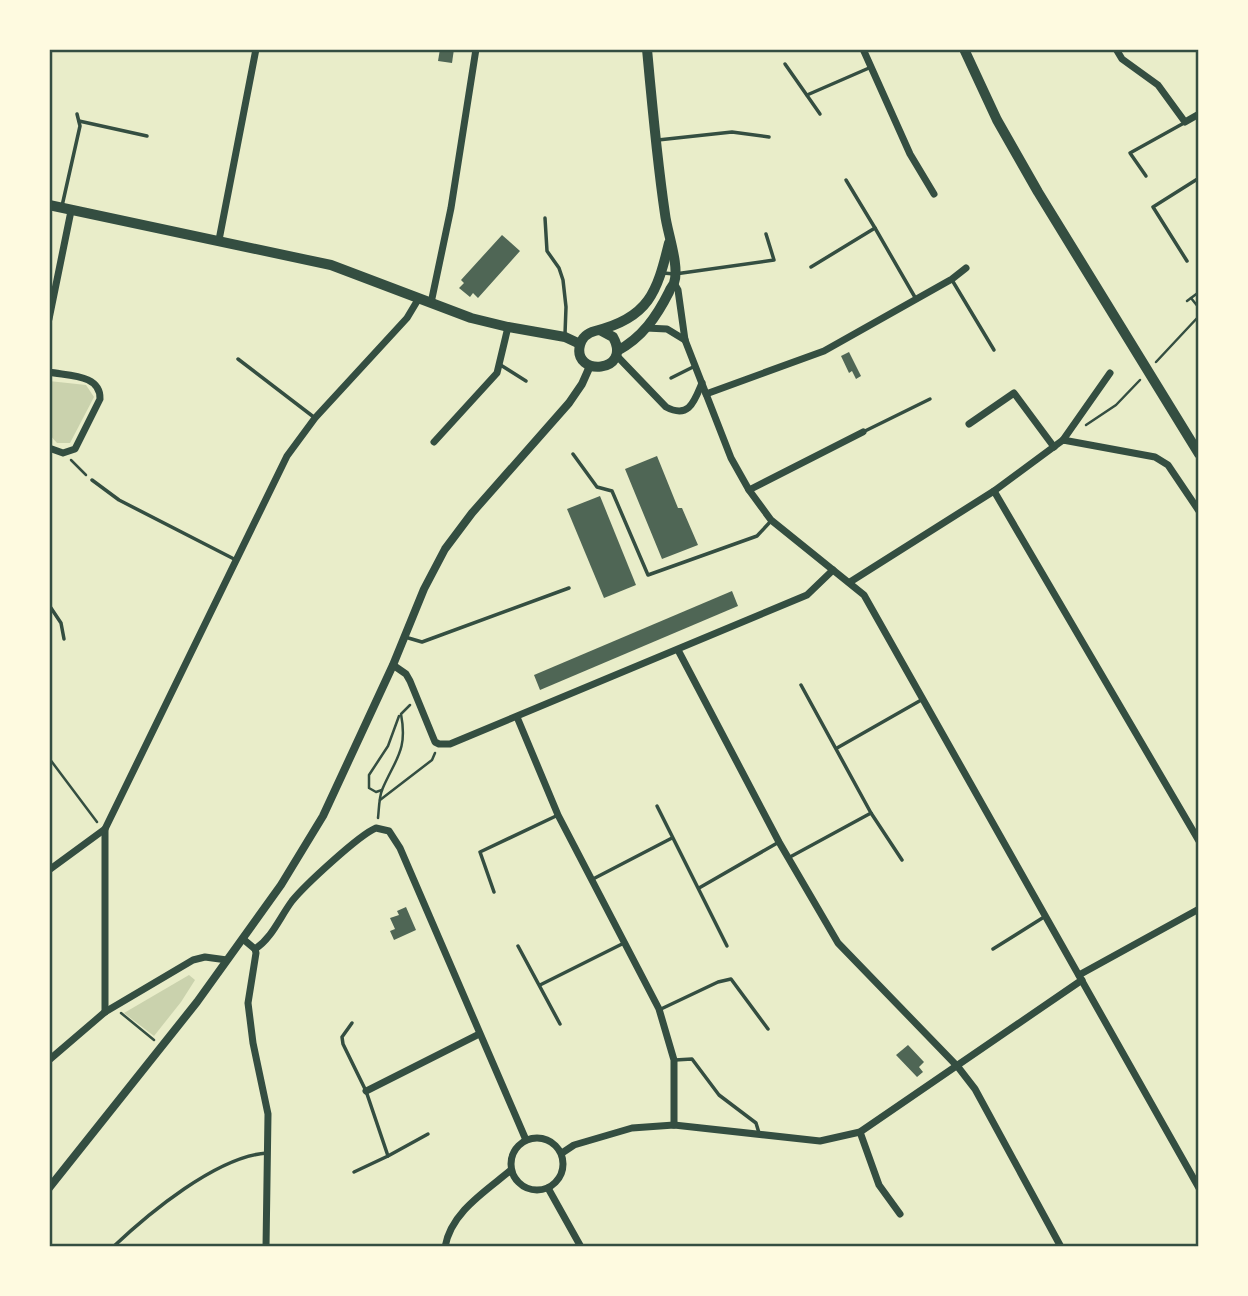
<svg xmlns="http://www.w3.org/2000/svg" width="1248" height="1296" font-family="Ubuntu,sans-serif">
<rect width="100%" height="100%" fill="#e9edc9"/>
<g fill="#cad2ad">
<polygon points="49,381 86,385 94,397 70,443 57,443 49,434"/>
<polygon points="189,975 195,980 181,1002 154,1036 124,1013"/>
</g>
<g fill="#4f6655">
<polygon points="440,49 454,49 452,63 438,61"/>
<polygon points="502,235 520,251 478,298 473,293 470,297 459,288 464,283 461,280"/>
<polygon points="849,352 861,376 856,379 852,371 849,373 841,356"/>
<polygon points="657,456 678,508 682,508 698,545 662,559 625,469"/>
<polygon points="600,496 636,585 604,598 567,509"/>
<polygon points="732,591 738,606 540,690 534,675"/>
<polygon points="406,907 416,930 394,940 390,931 395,929 390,918 399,915 397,911"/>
<polygon points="908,1045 924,1062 919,1067 923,1072 917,1077 896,1055"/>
</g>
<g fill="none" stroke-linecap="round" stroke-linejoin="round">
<g stroke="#344e41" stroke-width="2.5">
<polyline points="1191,298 1199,308"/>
<polyline points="1187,301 1199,292"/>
<polyline points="1156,362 1199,316"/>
<polyline points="1086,425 1116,405 1140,380"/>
<polyline points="71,460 86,475"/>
<polyline points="49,758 97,822"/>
<polyline points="382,790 376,792 369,788 369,775 388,746 399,716"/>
<polyline points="380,800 432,760 435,753"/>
<path d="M 378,818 C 379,809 379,798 382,790 C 395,759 408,751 401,714 L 410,705"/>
<polyline points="121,1013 154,1040"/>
</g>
<g stroke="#344e41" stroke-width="3.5">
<polyline points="785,64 820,114"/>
<polyline points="807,95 869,68"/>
<polyline points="79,121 147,136"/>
<polyline points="658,140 732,132 769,137"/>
<polyline points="1146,176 1130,153 1184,123"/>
<polyline points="846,180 875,228"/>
<polyline points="62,206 80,126 77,114"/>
<polyline points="545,218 547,251 559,268 563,280 566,307 565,334"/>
<polyline points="1187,261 1153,207 1199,178"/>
<polyline points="811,267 875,228 916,299"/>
<polyline points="663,273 675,274 774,260 766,234"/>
<polyline points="952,280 994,350"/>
<polyline points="238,359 315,418"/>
<polyline points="499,364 526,381"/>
<polyline points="671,378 693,367"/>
<polyline points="865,431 930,399"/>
<polyline points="573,454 597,487 612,491 648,575 757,536 770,522"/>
<polyline points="92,480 119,500 236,560"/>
<polyline points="49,605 61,623 64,639"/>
<polyline points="405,637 422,642 569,588"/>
<polyline points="801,685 871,813 902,860"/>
<polyline points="837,748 923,699"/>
<polyline points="657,806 727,946"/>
<polyline points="790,857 871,813"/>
<polyline points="593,879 672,838"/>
<polyline points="699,888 779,842"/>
<polyline points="494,892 480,852 556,816"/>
<polyline points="518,946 560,1024"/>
<polyline points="993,949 1044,917"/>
<polyline points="540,985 624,943"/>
<polyline points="661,1009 718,982 731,979 768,1029"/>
<polyline points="352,1023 342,1037 343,1044 366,1091 388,1156 428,1134"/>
<polyline points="675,1060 692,1059 719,1095 756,1123 759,1133"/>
<polyline points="354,1172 388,1156"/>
<path d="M 113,1247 C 148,1214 217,1156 267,1153"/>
</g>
<g stroke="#344e41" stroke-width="7">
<polyline points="863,49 910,154 934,194"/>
<polyline points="1116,49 1122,59 1158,85 1185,122 1199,114"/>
<polyline points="219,240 256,49"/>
<polyline points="674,283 678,290 685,340 731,458 749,490 771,520 864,595 1199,1188"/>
<polyline points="431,303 451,208 476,49"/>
<polyline points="49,319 71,211"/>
<polyline points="646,328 667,329 685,340"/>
<path d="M 616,355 L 666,407 C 689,419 694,402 702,383"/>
<path d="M 49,372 C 68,376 101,374 100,399 L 75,449 L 63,453 L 49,448"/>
<polyline points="706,394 824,351 952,279 966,268"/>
<polyline points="969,424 1014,393 1054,447"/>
<polyline points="1063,440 1110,373"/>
<polyline points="434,442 497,373 508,327"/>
<polyline points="749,490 863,432"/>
<polyline points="994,491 1199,841"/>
<polyline points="850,582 994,491 1063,440 1155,457 1168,465 1199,511"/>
<polyline points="678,650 779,842 838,943 958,1067 975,1089 1061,1247"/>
<polyline points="393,665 406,674 410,681 435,742 439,744 450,744 807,595 833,570"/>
<polyline points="517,717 558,815 659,1009 674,1060 674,1125"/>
<polyline points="105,829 105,1012"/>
<polyline points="49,870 105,829 287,456 315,418 407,318 419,298"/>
<polyline points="243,939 255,949 256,953 248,1003 253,1043 268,1114 266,1247"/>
<path d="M 255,949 C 272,938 280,917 292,901 C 305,885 359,835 376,828 L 389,831 L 400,848 L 526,1140"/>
<polyline points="1079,975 1199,909"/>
<polyline points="49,1060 105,1012 193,960 205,957 227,960"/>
<polyline points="366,1091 479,1034"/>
<polyline points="860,1132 879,1185 900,1214"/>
<circle cx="537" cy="1164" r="26"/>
<polyline points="562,1153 574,1145 632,1128 674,1125 820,1141 860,1132 1082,980"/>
<polyline points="548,1188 581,1247"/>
<path d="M 445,1247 C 451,1212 486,1191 511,1170"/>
</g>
<polyline stroke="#344e41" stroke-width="8" points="49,1188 197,1002 281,885 323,816 393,665 424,589 445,549 472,513 569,403 582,384 590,366"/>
<g stroke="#344e41" stroke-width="10">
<polyline points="964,49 997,120 1038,192 1199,454"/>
<polyline points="49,205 331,265 471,318 508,327 565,337 580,344"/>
<path d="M 600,330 L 613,337 C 633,373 572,377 580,345 C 582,338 587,333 595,331 C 649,318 657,292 669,243"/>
<path d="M 617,351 C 642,338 657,316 669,292 C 670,288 673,286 674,283 C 680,266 667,232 665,214 C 657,160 652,104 647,49"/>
</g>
</g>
<rect width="1248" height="1296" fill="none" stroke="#fefae0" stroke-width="102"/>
<rect x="51" y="51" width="1146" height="1194" fill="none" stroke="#344e41" stroke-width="2.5"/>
</svg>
